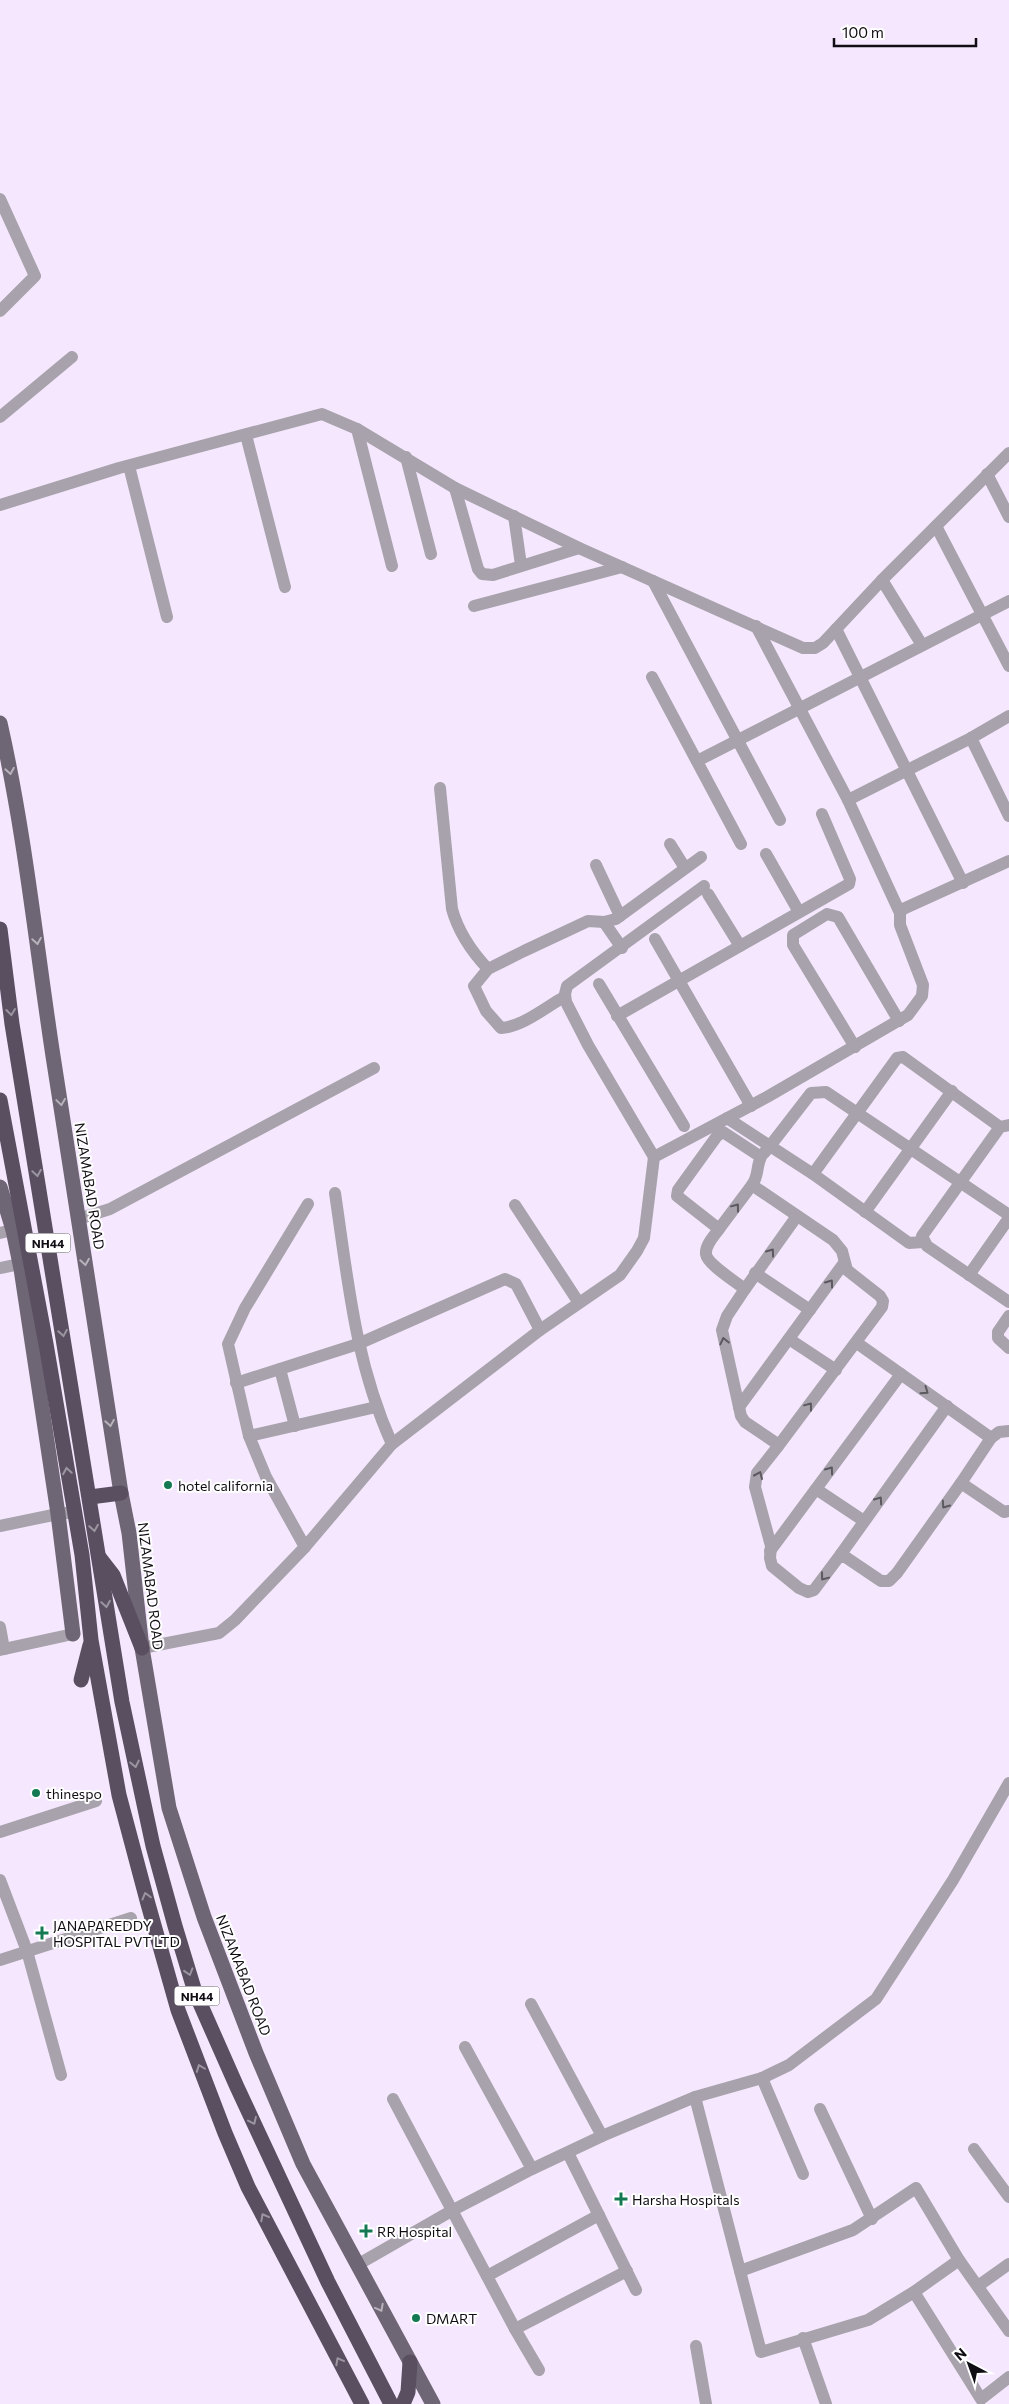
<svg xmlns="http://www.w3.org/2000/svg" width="1009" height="2404" font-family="Commissioner,sans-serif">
<rect width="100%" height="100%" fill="#f5e8fe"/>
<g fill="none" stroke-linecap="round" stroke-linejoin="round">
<g stroke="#a8a2ac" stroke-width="12">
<polyline points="0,199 35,276 0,311"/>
<polyline points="0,417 72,357"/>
<polyline points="357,429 392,566"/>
<polyline points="246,435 285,587"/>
<polyline points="406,457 431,554"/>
<polyline points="129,466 167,617"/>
<polyline points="987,474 1009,517"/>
<polyline points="455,488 478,569 482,574 493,575 579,548"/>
<polyline points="0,505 119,468 322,414 357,429 455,488 579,548 803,648 815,648 823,643 882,580 1009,453"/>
<polyline points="514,516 521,565"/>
<polyline points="936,526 1009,666"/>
<polyline points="882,580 922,645"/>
<polyline points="653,581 780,820"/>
<polyline points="474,606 622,567"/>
<polyline points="756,626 848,800 900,913"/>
<polyline points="836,629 963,883"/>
<polyline points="652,677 741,844"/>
<polyline points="971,738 1009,816"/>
<polyline points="697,761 1009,601"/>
<path d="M 440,788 L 452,909 C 458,931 472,952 488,969"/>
<polyline points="848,800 971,738 1009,716"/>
<polyline points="670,844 685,868"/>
<polyline points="766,854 799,912"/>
<polyline points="596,865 620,916"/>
<polyline points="708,894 740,946"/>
<polyline points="604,922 622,948"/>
<polyline points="655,939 751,1106"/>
<polyline points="599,984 684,1126"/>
<path d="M 564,997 C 546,1007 522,1027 501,1028 L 486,1011 L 474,986 L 488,969 L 524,951 L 588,921 L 604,922 L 616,919 L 701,857"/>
<polyline points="617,1016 849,884 850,879 822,814"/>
<polyline points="855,1047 793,945 793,935 827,914 838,917 899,1021"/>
<polyline points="727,1118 770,1146 764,1153"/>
<polyline points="1009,1125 1000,1127 922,1236 927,1246 1009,1302"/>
<polyline points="654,1157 588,1045 566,1002 565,994 567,986 704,886"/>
<polyline points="813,1174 897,1058 903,1057 1000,1127"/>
<path d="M 335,1193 C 348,1281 355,1362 392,1444"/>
<polyline points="515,1205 579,1303"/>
<polyline points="865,1212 952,1091"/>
<polyline points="78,1219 110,1209 374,1068"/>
<polyline points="719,1229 752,1185"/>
<polyline points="0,1233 13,1230"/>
<polyline points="923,1242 909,1243 813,1174 770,1146 811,1093 826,1092 1009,1215"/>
<polyline points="0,1268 20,1264"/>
<polyline points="755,1273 810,1310"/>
<polyline points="969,1275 1009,1218"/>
<polyline points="745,1289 797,1216"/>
<polyline points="1009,1316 998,1332 998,1338 1009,1348"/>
<polyline points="789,1339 836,1370"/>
<polyline points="857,1343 991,1438 999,1432 1009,1431"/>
<polyline points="280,1369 295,1426"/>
<polyline points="236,1383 358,1344 505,1279 516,1284 540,1330"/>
<polyline points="739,1407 844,1263"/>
<polyline points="249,1436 376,1407"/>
<path d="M 779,1445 L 882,1307 L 883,1301 L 880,1296 L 847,1270 L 842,1251 L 833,1240 L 752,1185 C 759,1176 756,1167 761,1157 L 723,1132 L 717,1136 L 678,1190 L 677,1196 L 719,1229 C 714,1236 705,1245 706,1254 C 707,1264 736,1282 745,1289 L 727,1316 L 722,1330 L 741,1416 L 745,1422 L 779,1445 L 757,1473 L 755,1487 L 771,1546 L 770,1558 L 772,1566 L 799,1588 L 808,1592 L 814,1590 L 841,1554 L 881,1581 L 889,1581 L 897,1573 L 961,1483 L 1004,1512 L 1009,1511"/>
<polyline points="961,1483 991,1438"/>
<polyline points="816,1489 864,1521"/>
<polyline points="0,1526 58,1514 74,1512"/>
<polyline points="305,1547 266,1477 249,1436 228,1344 245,1308 308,1204"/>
<polyline points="770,1551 901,1374"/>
<polyline points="841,1554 947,1406"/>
<polyline points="0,1627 4,1649"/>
<polyline points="142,1648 219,1633 235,1620 305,1547 392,1444 540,1330 620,1275 637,1251 644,1238 654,1157 767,1097 908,1015 922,996 923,985 900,925 900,913 903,909 1009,861"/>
<polyline points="0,1650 73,1634"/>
<polyline points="0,1832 96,1801"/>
<polyline points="0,1880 27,1951 61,2075"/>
<polyline points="0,1960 131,1918"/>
<polyline points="531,2004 602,2136"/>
<polyline points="465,2047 532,2169"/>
<polyline points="762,2078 789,2065 876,1999 953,1880 1009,1783"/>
<polyline points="695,2097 740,2271"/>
<polyline points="393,2099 515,2329 539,2370"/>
<polyline points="820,2109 872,2219"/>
<polyline points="974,2149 1009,2197"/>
<polyline points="568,2153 636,2290"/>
<polygon points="916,2188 959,2260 914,2292 868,2320 761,2352 740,2271 853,2230"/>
<polyline points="959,2260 1009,2331"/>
<polyline points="357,2265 453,2210 532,2169 602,2136 695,2097 762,2078 803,2174"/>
<polyline points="487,2276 599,2215"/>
<polyline points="978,2286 1009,2264"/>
<polyline points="914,2292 981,2399 1009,2377"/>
<polyline points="515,2329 627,2271"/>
<polyline points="803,2338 826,2404"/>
<polyline points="696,2346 706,2404"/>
</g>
<g stroke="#6e6575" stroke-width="15">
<path d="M 0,723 C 25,833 36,945 53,1056 C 75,1201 98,1347 121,1493 L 129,1533 L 142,1648 L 169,1808 L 204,1917 L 256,2053 L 303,2164 L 433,2404"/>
<polyline points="0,1187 13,1230 21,1269 58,1514 73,1634"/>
</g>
<g stroke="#594f61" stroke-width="15">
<polyline points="0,929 12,1024 122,1702 153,1846 175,1926 195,1992 237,2087 328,2282 391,2404"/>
<polyline points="0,1100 46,1344 82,1555 91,1640 119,1795 148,1904 178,2010 225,2133 248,2187 362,2404"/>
<polyline points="90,1497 121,1493"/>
<polyline points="99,1557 113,1575 142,1648"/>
<polyline points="81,1680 90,1645"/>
<polyline points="403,2404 408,2392 410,2362"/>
</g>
</g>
<defs><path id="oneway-chevron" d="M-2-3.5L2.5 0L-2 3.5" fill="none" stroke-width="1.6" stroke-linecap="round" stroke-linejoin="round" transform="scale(1.25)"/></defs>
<g stroke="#b6b2ba">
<use href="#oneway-chevron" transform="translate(10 771) rotate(80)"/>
<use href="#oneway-chevron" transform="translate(37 941) rotate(81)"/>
<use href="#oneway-chevron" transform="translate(61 1102) rotate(82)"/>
<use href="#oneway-chevron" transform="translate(85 1262) rotate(81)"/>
<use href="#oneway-chevron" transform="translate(110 1423) rotate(81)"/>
<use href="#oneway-chevron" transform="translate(380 2308) rotate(62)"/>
</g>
<g stroke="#9b95a0">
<use href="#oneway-chevron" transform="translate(11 1012) rotate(83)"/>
<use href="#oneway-chevron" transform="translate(37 1173) rotate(81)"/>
<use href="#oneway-chevron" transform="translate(63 1333) rotate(81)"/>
<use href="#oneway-chevron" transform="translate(67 1471) rotate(-99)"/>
<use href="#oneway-chevron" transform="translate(94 1528) rotate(81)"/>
<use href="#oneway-chevron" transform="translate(106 1604) rotate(81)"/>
<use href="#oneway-chevron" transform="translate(135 1764) rotate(78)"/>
<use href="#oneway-chevron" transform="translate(146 1896) rotate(-105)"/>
<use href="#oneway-chevron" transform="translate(189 1972) rotate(73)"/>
<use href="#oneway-chevron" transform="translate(200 2068) rotate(-111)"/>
<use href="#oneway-chevron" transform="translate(253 2121) rotate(65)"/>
<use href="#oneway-chevron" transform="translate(264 2217) rotate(-118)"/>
<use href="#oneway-chevron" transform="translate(339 2361) rotate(-118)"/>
</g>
<g stroke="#5c5860">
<use href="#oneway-chevron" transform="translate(736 1207) rotate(-53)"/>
<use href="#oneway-chevron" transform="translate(771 1252) rotate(-54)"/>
<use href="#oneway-chevron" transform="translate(830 1283) rotate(-54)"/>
<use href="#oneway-chevron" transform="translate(724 1341) rotate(-103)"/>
<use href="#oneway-chevron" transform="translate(925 1391) rotate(35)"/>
<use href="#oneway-chevron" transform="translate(809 1406) rotate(-53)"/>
<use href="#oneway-chevron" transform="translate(830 1470) rotate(-54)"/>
<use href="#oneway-chevron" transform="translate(759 1475) rotate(-66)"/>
<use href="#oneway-chevron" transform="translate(879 1500) rotate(-55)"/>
<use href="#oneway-chevron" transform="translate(945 1505) rotate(125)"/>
<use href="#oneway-chevron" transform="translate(824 1577) rotate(127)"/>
</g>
<g fill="#157a53" stroke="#fff" stroke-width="2">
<circle cx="168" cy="1485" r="5"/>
<circle cx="36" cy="1793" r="5"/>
<path d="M39.5 1925.5h5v5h5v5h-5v5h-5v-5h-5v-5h5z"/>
<path d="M618.5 2191.5h5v5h5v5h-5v5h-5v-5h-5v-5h5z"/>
<path d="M363.5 2223.5h5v5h5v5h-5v5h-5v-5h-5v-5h5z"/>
<circle cx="416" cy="2318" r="5"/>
</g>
<g text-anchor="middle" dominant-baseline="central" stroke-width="4" stroke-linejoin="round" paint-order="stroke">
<g fill="#fff" stroke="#58565a" stroke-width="1">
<rect x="25.5" y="1233.5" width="45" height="19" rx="4"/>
<rect x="174.5" y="1986.5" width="45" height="19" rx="4"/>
</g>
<g font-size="12" font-weight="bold" fill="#110d14">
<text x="48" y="1243">NH44</text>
<text x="197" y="1996">NH44</text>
</g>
<g font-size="14" fill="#110d14" stroke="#fff">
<text transform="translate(90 1186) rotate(81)">NIZAMABAD ROAD</text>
<text transform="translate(151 1586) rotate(83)">NIZAMABAD ROAD</text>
<text transform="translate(244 1975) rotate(69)">NIZAMABAD ROAD</text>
</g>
<g font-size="14" fill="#110d14" stroke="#fff" text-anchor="start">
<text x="178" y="1485">hotel california</text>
<text x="46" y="1793">thinespo</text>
<text x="53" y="1925">JANAPAREDDY<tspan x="53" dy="16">HOSPITAL PVT LTD</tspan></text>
<text x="632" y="2199">Harsha Hospitals</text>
<text x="377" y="2231">RR Hospital</text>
<text x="426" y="2318">DMART</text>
</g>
</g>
<g transform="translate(969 2364) rotate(319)" stroke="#ffffff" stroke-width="4" paint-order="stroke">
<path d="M0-4L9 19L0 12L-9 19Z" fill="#110d14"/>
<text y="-8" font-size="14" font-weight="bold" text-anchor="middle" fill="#110d14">N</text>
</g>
<path d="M834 38v8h142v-8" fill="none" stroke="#110d14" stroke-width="2.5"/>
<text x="842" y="38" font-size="15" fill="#110d14" stroke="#ffffff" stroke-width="4" paint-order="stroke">100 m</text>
</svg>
